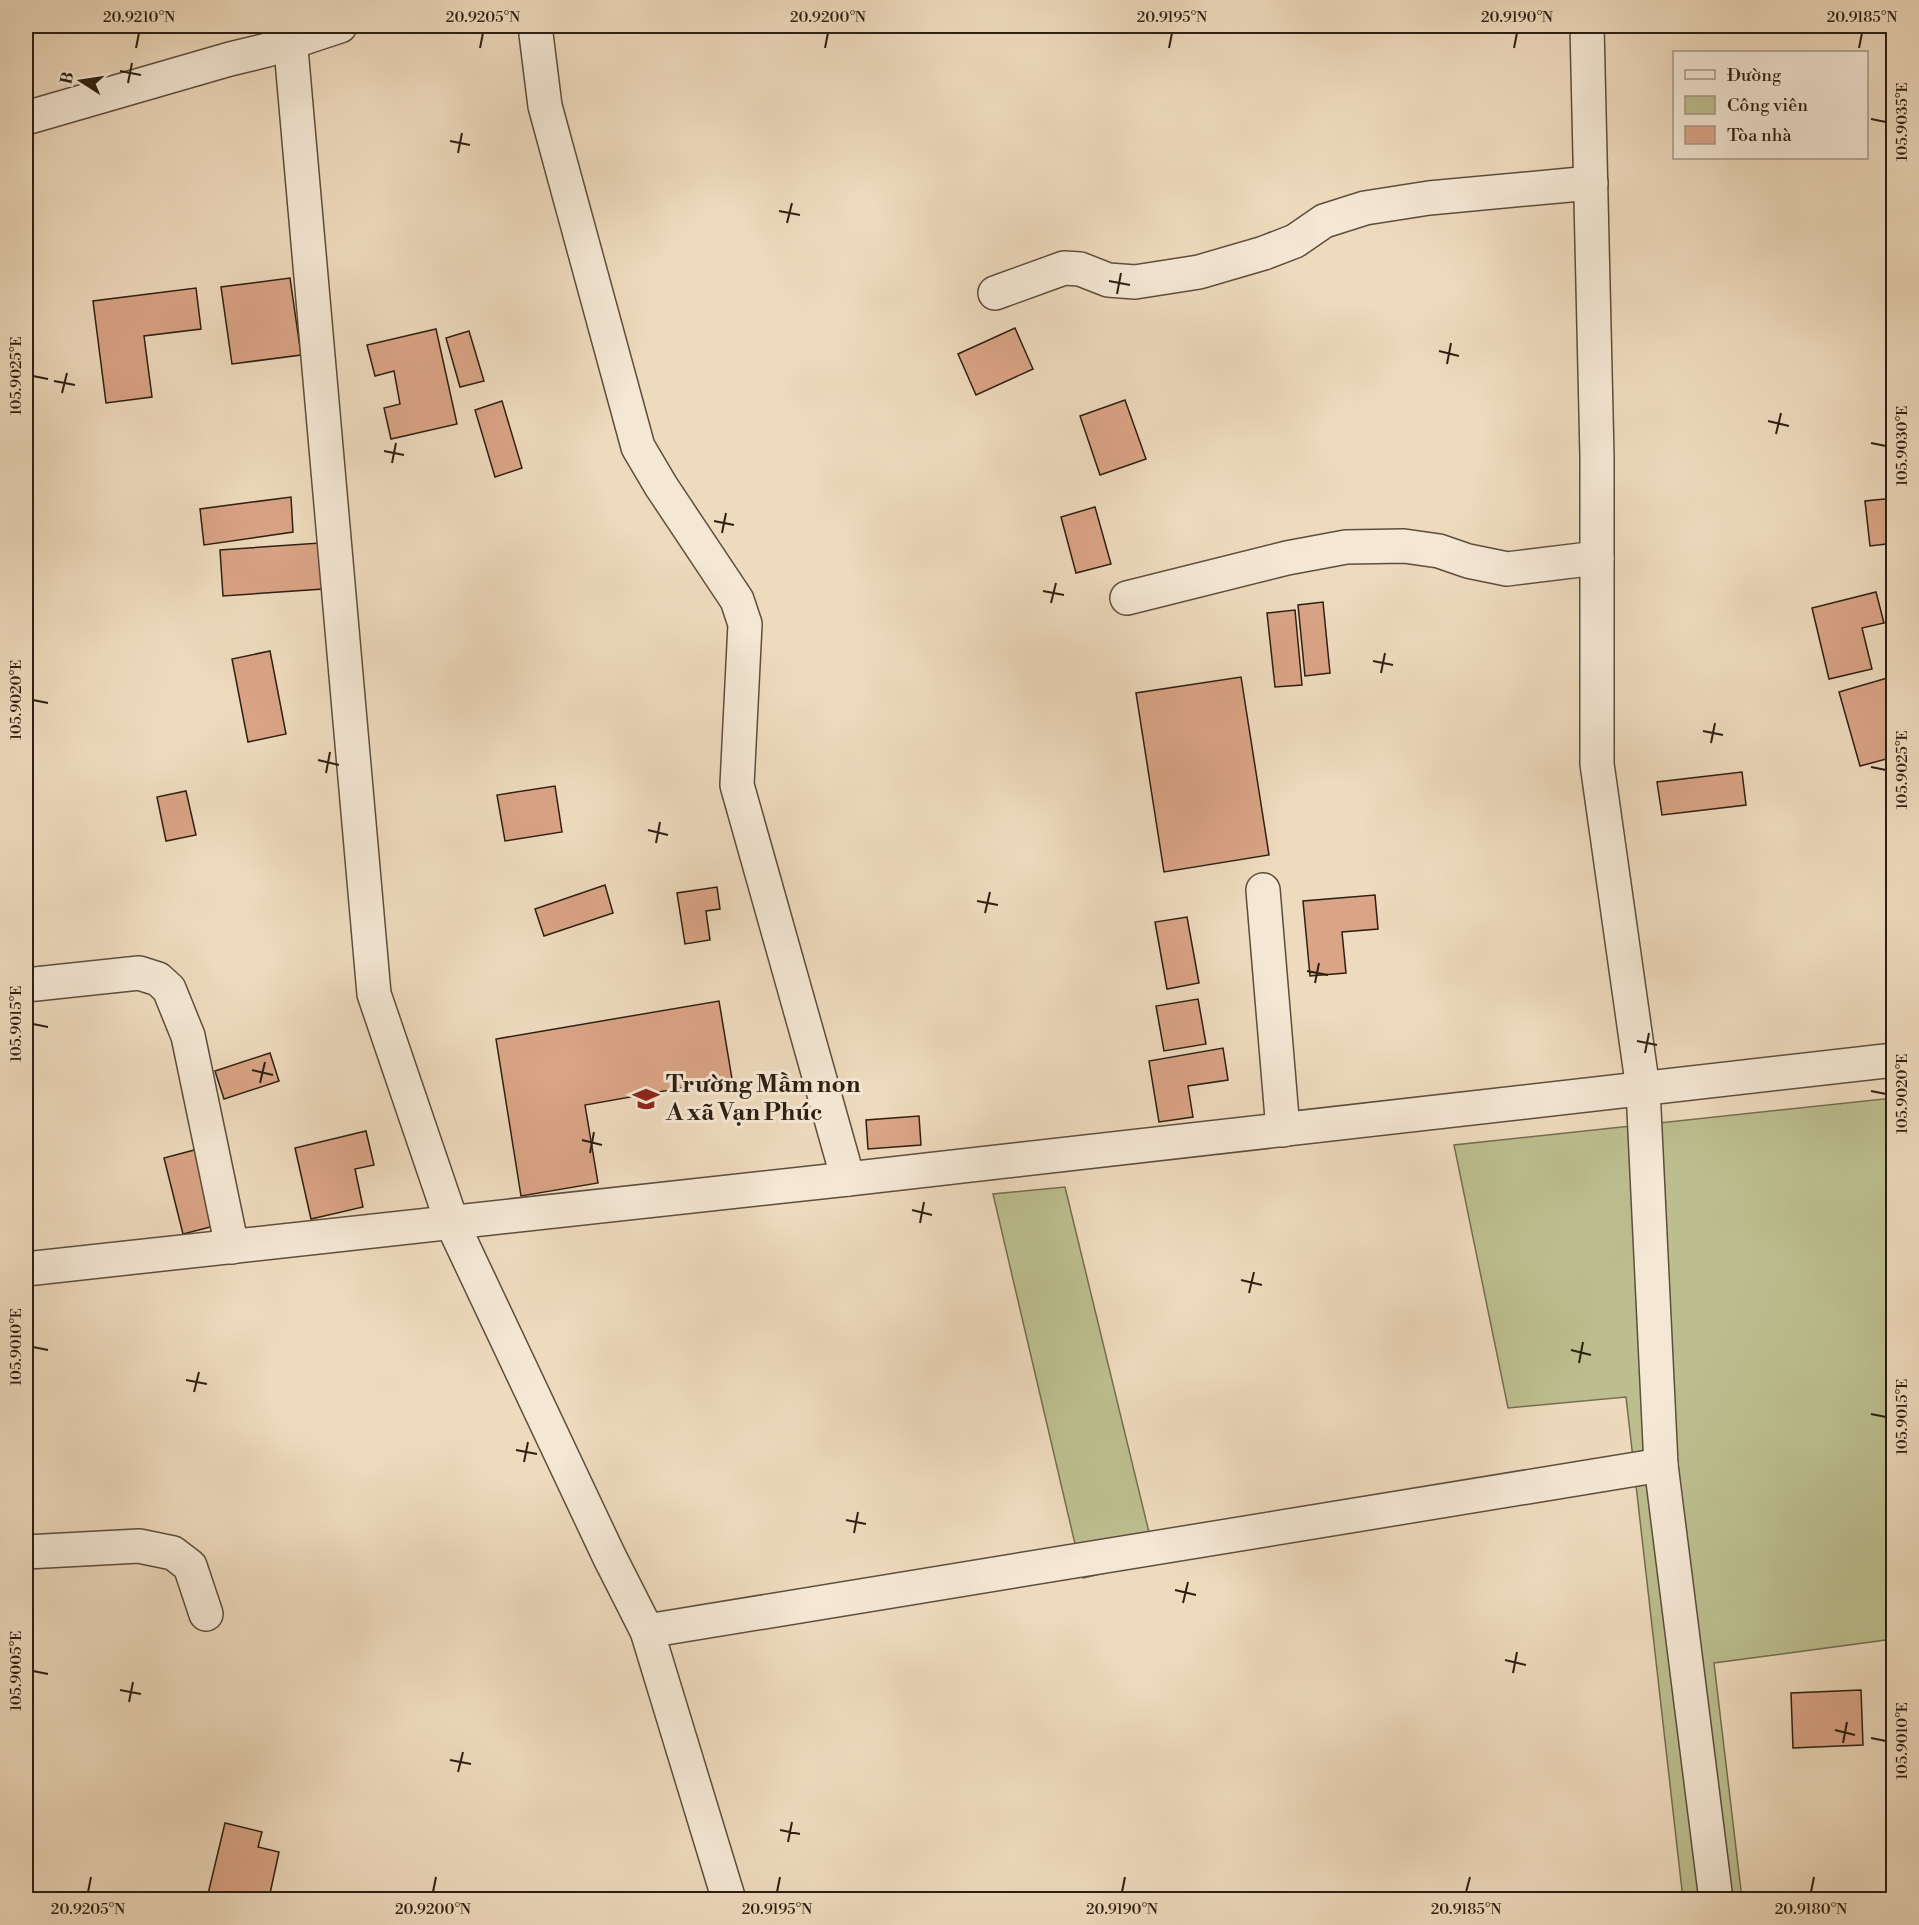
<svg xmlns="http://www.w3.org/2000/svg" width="1919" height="1925" font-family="'Libre Bodoni',serif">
<rect width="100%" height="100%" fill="#eedabd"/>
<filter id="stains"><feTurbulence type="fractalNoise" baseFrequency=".00333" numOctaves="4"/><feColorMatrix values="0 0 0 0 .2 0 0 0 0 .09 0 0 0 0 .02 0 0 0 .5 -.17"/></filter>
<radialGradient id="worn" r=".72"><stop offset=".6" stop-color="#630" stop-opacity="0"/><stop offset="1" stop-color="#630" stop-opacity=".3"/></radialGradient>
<g fill="#bcbe8f" stroke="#746e50" stroke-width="1.5">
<polygon points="1893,1098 1893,1639 1714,1663 1742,1899 1683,1899 1626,1397 1508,1408 1454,1145"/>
<polygon points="1065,1187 1156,1561 1083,1578 993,1194"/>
</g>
<g fill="#daa486" stroke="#2d1f11" stroke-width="1.5">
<polygon points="290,278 301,355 232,364 221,287"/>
<polygon points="196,288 201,329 144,336 152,397 106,403 93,301"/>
<polygon points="1015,328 1033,369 976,395 958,354"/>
<polygon points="436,329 457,424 391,439 384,408 400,404 394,371 375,376 367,345"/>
<polygon points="469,331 484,381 460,387 446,338"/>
<polygon points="1125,400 1146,459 1100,475 1080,416"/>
<polygon points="502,401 522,468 495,477 475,410"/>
<polygon points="291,497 293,532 204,545 200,509"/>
<polygon points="1894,498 1894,543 1870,546 1865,501"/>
<polygon points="1095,507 1111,564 1076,573 1061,517"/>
<polygon points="320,543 323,589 223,596 220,550"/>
<polygon points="1876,592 1884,623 1862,628 1872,669 1829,679 1812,608"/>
<polygon points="1323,602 1330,673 1305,676 1298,605"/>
<polygon points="1295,610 1302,685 1275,687 1267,613"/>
<polygon points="270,651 286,734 248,742 232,659"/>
<polygon points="1894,676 1894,706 1886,708 1894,733 1894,757 1860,766 1839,692"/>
<polygon points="1241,677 1269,855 1164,872 1136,693"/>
<polygon points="1742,772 1746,805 1662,815 1657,782"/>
<polygon points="555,786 562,832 505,841 497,795"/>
<polygon points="186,791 196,835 166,841 157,797"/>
<polygon points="605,885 613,913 544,936 535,909"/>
<polygon points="717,887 720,909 706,911 710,940 685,944 677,893"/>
<polygon points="1375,895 1378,929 1342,932 1346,973 1310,976 1303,901"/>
<polygon points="1187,917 1199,983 1167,989 1155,922"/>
<polygon points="1198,999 1206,1044 1164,1051 1156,1006"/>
<polygon points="719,1001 732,1079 585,1105 598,1183 521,1196 496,1039"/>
<polygon points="1223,1048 1228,1080 1188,1086 1193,1117 1159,1122 1149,1061"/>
<polygon points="270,1053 279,1081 224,1099 215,1071"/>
<polygon points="919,1116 921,1145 868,1149 866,1120"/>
<polygon points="366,1131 374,1165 355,1169 363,1207 311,1219 295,1148"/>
<polygon points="198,1149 218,1225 183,1234 164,1158"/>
<polygon points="1861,1690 1863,1745 1793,1748 1791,1693"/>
<polygon points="225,1823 262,1832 258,1847 279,1852 269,1898 248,1893 246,1900 230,1900 208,1894"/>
</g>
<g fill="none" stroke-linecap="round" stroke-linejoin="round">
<g stroke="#5d4e3c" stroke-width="36">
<g id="street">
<polyline points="289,26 374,994 452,1223 609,1556 647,1631 729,1900"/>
<polyline points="535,26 545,106 638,447 661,486 737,600 745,624 737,785 848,1179"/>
<polyline points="1587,26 1597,457 1597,764 1643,1089 1661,1465 1716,1900"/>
<polyline points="26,118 230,59 267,50 340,26"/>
<polyline points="995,293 1064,268 1080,269 1108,280 1135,282 1199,272 1264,253 1295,241 1324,221 1365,208 1429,198 1591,183"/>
<polyline points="1127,598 1287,558 1346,547 1404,546 1439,551 1468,561 1507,569 1597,558"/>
<polyline points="1263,890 1283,1130"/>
<polyline points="26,985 139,973 158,979 169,989 188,1036 232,1247"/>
<polyline points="26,1269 848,1179 1894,1060"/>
<polyline points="26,1552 139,1546 173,1553 190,1566 206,1614"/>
<polyline points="647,1631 1661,1465"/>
</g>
</g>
<use href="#street" stroke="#f4e7d4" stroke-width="33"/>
</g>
<path fill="none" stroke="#2d1f11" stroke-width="2" d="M 136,48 L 139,33M 480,48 L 483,33M 825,48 L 828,33M 1169,48 L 1172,33M 1514,48 L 1517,33M 1859,48 L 1862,33M 120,71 L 141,75M 128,83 L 132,63M 1871,119 L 1886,122M 450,141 L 470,145M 458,153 L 462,133M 779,211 L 800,215M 787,223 L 792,203M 1109,281 L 1130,285M 1117,294 L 1121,273M 1439,351 L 1459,356M 1447,364 L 1451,343M 33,376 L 48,379M 54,381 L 75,385M 62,393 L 67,373M 1768,421 L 1789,426M 1776,434 L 1781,413M 1871,443 L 1886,446M 384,451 L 404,455M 392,463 L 396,443M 714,521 L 734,525M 722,533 L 726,513M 1043,591 L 1064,595M 1051,603 L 1056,583M 1373,661 L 1393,665M 1381,673 L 1385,653M 33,700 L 48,703M 1703,731 L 1723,735M 1711,743 L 1715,723M 318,760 L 339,765M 1871,767 L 1886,770M 326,773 L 330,752M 648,830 L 668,835M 656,843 L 660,822M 977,901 L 998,905M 985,913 L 990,892M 1307,971 L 1328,975M 1315,983 L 1319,963M 33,1024 L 48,1027M 1637,1041 L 1657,1045M 1645,1053 L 1649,1033M 252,1070 L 273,1075M 260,1083 L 265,1062M 1871,1091 L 1886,1094M 582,1140 L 602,1145M 590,1153 L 594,1132M 912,1210 L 932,1215M 920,1223 L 924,1202M 1241,1280 L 1262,1285M 1249,1293 L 1254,1272M 33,1347 L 48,1350M 1571,1350 L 1591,1355M 1579,1363 L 1583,1342M 186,1380 L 207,1384M 194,1392 L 199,1372M 1871,1414 L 1886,1417M 516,1450 L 537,1454M 524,1462 L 528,1442M 846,1520 L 866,1524M 854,1533 L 858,1512M 1175,1590 L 1196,1595M 1183,1603 L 1188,1582M 1505,1660 L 1526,1665M 33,1671 L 48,1674M 1513,1673 L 1517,1652M 120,1690 L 141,1694M 129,1702 L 133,1682M 1835,1730 L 1855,1735M 1871,1738 L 1886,1741M 1843,1743 L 1847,1722M 450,1760 L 471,1764M 458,1772 L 463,1752M 780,1830 L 800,1834M 788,1842 L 792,1822M 88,1892 L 91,1877M 433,1892 L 436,1877M 777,1892 L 780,1877M 1122,1892 L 1125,1877M 1466,1892 L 1470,1877M 1811,1892 L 1814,1877"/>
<defs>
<g id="school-bare" transform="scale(2.07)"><path d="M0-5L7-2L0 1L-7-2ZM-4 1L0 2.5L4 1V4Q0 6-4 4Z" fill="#8f2418" stroke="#f4e7d4" stroke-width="2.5" paint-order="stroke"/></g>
</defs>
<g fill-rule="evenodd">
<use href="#school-bare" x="646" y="1099"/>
</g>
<g text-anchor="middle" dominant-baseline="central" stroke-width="6" stroke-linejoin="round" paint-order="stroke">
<g font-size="24" font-weight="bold" fill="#2d1f11" stroke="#f4e7d4" text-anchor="start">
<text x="666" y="1085">Trường Mầm non<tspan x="666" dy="28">A xã Vạn Phúc</tspan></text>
</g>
</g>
<rect width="1919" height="1925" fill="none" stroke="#eedabd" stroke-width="66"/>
<rect x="1673" y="51" width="195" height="108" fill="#f4e7d4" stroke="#a49786" stroke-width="1.5"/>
<rect x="1685" y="70" width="30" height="9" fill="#f4e7d4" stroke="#a49786" stroke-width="1.5"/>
<text x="1727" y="81" font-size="18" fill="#2d1f11">Đường</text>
<rect x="1685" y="96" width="30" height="18" fill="#bcbe8f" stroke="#a49786" stroke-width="1.5"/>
<text x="1727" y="111" font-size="18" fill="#2d1f11">Công viên</text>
<rect x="1685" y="126" width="30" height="18" fill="#daa486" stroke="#a49786" stroke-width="1.5"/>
<text x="1727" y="141" font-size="18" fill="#2d1f11">Tòa nhà</text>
<g transform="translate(81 81) rotate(282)" stroke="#f4e7d4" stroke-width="4.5" paint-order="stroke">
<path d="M0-4.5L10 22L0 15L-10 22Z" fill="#2d1f11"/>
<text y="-9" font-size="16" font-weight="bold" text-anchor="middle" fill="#2d1f11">B</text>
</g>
<rect x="33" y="33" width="1853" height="1859" fill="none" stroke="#2d1f11" stroke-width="2"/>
<g font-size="15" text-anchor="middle" fill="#2d1f11">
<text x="139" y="22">20.9210°N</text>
<text x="483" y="22">20.9205°N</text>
<text x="828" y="22">20.9200°N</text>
<text x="1172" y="22">20.9195°N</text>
<text x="1517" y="22">20.9190°N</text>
<text x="1862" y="22">20.9185°N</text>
<text transform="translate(1902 122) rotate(-90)" y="5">105.9035°E</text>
<text transform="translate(16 376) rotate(-90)" y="5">105.9025°E</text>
<text transform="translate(1902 446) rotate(-90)" y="5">105.9030°E</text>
<text transform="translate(16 700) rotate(-90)" y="5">105.9020°E</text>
<text transform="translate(1902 770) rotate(-90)" y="5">105.9025°E</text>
<text transform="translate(16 1024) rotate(-90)" y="5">105.9015°E</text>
<text transform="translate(1902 1094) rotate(-90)" y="5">105.9020°E</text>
<text transform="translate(16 1347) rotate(-90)" y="5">105.9010°E</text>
<text transform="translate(1902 1417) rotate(-90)" y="5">105.9015°E</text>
<text transform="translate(16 1671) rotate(-90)" y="5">105.9005°E</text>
<text transform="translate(1902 1741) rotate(-90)" y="5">105.9010°E</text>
<text x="88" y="1914">20.9205°N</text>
<text x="433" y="1914">20.9200°N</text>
<text x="777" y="1914">20.9195°N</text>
<text x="1122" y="1914">20.9190°N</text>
<text x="1466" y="1914">20.9185°N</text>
<text x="1811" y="1914">20.9180°N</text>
</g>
<rect width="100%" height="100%" filter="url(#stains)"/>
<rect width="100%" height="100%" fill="url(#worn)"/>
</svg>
